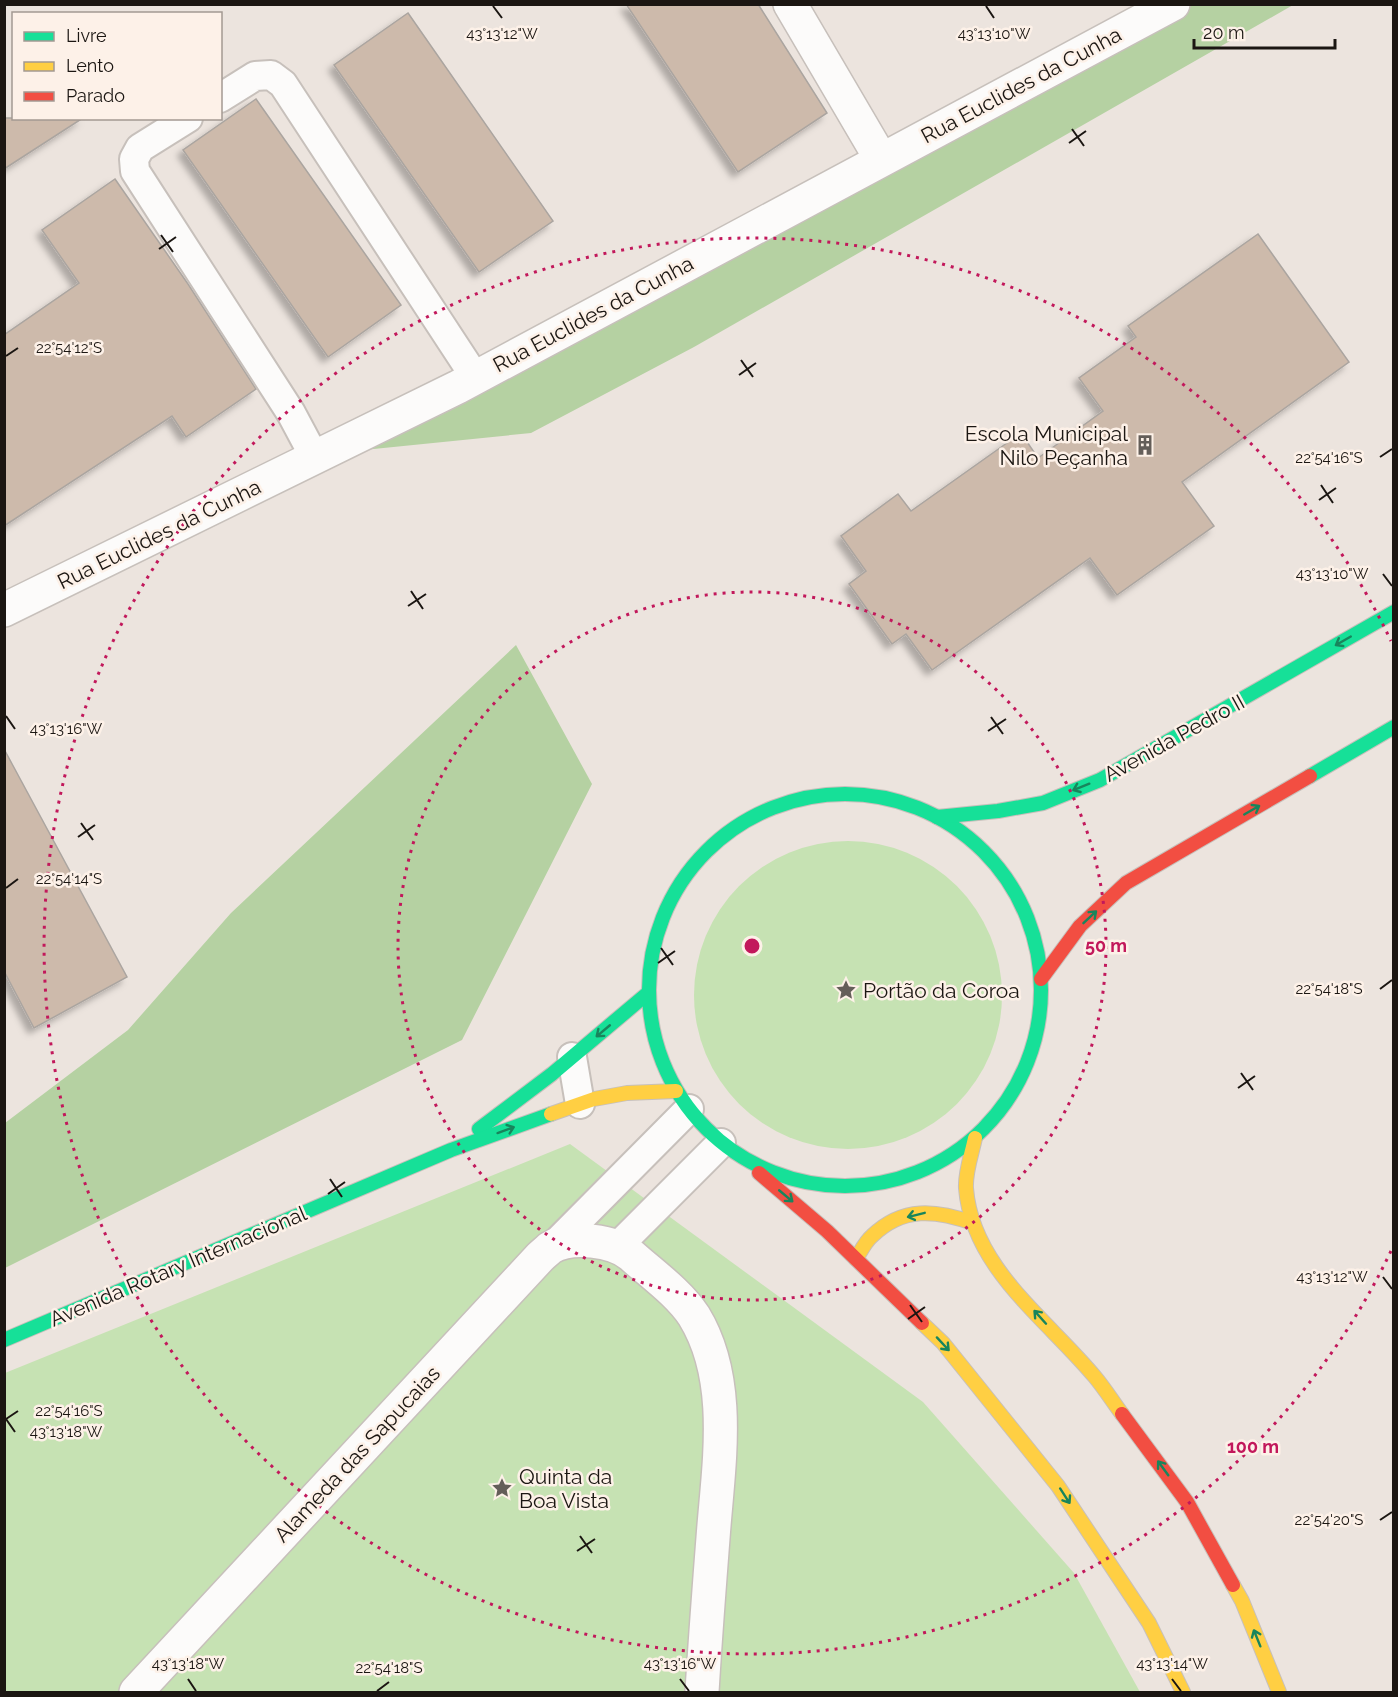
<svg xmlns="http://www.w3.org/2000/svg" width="1398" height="1697" font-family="Raleway,sans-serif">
<defs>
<filter id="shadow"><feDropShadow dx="-5.5" dy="5.5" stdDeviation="3" flood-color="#0004"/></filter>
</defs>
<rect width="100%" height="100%" fill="#ece4de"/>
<g fill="#c6e2b3">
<circle cx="848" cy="995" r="154"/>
<polygon points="570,1144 923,1402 1074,1573 1140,1692 5,1692 5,1373"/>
</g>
<g fill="#b5d1a2">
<polygon points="1138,5 1293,5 694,347 531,433 324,454 458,387 920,120"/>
<polygon points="516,645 592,784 462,1040 5,1268 5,1123 128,1030 231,913"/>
</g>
<g fill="#cdbaab" stroke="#aba5a0" stroke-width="1.5" filter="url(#shadow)">
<polygon points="626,4 758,4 827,113 738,172"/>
<polygon points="408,13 553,221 479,272 334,65"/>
<polygon points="256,99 401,305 328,357 183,150"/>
<polygon points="4,118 83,118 4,169"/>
<polygon points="115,179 188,284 256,389 186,437 172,416 4,526 4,335 79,283 42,230"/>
<polygon points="1258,234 1349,362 1182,482 1214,526 1117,595 1090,558 932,670 906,634 892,644 849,584 866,571 841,536 898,494 911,511 1021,433 1038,458 1103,411 1079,378 1136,337 1128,326"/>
<polygon points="4,749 127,977 34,1028 4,971"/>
</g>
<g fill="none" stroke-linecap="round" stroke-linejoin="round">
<g stroke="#c7c0bb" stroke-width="32">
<g id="lane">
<polyline points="220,98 255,76 271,75 283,84 475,377"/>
<polyline points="188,118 140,148 134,159 135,171 291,413 315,458"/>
<polyline points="572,1057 580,1104"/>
<polyline points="552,1247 689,1109"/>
<polyline points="617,1247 721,1143"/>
</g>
</g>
<g stroke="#c7c0bb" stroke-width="36">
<g id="street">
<polyline points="790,4 881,159"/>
<polyline points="4,610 458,387 1173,4"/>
<path d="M 136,1692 L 540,1257 C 543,1254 547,1251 550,1248 C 571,1235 614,1240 632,1256 C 652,1274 679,1293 694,1316 C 734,1381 718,1467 713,1538 C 709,1590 705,1641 702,1692"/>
</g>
</g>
<g stroke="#c7c0bb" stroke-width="16">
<g id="fast">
<polyline points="1310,776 1394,727"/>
<circle cx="845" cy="990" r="196"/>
<polyline points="937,817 998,811 1043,803 1100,780 1394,612"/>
<polyline points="479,1129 552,1074 648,993"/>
<polyline points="4,1340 451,1150 551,1114"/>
</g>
</g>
<g stroke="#c7c0bb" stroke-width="16">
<g id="slow">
<polyline points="551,1114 594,1099 627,1093 676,1091"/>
<path d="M 975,1138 C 972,1153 965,1172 966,1188 C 972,1268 1048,1320 1095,1377 C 1105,1389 1113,1402 1122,1414"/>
<path d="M 856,1259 C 861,1251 865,1242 872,1236 C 903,1206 936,1210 973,1223"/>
<polyline points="922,1323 943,1343 1058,1486 1149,1623 1183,1692"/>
<polyline points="1233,1585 1242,1601 1279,1692"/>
</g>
</g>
<g stroke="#c7c0bb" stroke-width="16">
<g id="jam">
<polyline points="1041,979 1080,926 1126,883 1310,776"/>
<polyline points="759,1173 827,1231 922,1323"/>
<polyline points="1122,1414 1187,1502 1233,1585"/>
</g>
</g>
<use href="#lane" stroke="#fcfbfa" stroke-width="28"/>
<use href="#street" stroke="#fcfbfa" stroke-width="33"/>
<use href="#fast" stroke="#16e098" stroke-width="14"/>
<use href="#slow" stroke="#ffcf43" stroke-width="14"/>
<use href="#jam" stroke="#f24e42" stroke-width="14"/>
</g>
<defs><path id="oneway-shaft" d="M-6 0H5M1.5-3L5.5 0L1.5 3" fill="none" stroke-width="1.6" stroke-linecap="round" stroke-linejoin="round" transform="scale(1.5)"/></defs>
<g stroke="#18855c">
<use href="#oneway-shaft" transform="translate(1343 641) rotate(150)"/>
<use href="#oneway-shaft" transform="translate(1081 787) rotate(158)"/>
<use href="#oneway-shaft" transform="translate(1252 810) rotate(-30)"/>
<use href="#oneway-shaft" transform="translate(1090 917) rotate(-43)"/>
<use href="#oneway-shaft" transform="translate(603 1031) rotate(140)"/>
<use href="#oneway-shaft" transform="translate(506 1130) rotate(-20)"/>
<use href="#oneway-shaft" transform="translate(786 1196) rotate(40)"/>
<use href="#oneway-shaft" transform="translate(916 1215) rotate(166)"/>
<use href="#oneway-shaft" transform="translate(1040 1317) rotate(-132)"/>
<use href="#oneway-shaft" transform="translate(943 1344) rotate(47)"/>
<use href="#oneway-shaft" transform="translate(1163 1468) rotate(-126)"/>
<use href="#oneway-shaft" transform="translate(1065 1496) rotate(57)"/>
<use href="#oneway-shaft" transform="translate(1257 1638) rotate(-112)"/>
</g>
<path fill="none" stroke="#1b1612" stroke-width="2" d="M 493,6 L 502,18M 986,6 L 994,18M 1072,129 L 1084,146M 1069,143 L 1086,131M 161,235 L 173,252M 159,249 L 176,237M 6,356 L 18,348M 741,360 L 753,377M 739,375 L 756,363M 1380,457 L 1392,449M 1321,485 L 1333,503M 1319,500 L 1336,488M 1383,574 L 1392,586M 411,591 L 423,609M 408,606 L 426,594M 6,716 L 15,729M 991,717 L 1003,734M 988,731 L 1006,719M 81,823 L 93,840M 78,837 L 95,825M 6,888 L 18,879M 661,948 L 673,965M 658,963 L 675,951M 1380,989 L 1392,980M 1241,1073 L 1253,1090M 1238,1088 L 1255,1076M 330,1179 L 342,1197M 328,1194 L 345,1182M 1383,1277 L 1392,1289M 910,1305 L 922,1322M 908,1319 L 925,1307M 6,1419 L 15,1432M 6,1419 L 18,1411M 1380,1520 L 1392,1512M 580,1536 L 592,1553M 577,1551 L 595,1539M 188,1679 L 196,1691M 680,1679 L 689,1691M 1172,1679 L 1181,1691M 377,1691 L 389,1682"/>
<g fill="none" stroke="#c2185b" stroke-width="3" stroke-dasharray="3 6">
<circle cx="752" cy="946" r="354"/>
<path d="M1391 1251A708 708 0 1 1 1391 641"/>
</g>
<defs>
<g id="building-bare" transform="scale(1.62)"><path d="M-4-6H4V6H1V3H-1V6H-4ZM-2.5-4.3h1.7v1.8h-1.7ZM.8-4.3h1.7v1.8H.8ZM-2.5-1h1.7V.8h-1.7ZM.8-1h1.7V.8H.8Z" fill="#645e59" stroke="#fdf1e8" stroke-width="2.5" paint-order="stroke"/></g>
<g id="sight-bare" transform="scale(1.62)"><path d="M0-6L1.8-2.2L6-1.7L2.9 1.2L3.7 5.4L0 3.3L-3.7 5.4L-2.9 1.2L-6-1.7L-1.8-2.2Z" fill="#645e59" stroke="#fdf1e8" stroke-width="2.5" paint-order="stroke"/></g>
</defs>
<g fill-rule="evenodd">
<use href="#building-bare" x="1145" y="445"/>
<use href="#sight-bare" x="846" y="990"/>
<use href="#sight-bare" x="502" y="1488"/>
</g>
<g text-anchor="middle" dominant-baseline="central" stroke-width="5" stroke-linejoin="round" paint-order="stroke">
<g font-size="21" fill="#1b1612" stroke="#fdf1e8">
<text transform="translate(1021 85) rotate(-28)">Rua Euclides da Cunha</text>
<text transform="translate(593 314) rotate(-28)">Rua Euclides da Cunha</text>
<text transform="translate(159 534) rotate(-26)">Rua Euclides da Cunha</text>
<text transform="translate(1174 738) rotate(-29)">Avenida Pedro II</text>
<text transform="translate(178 1266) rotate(-23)">Avenida Rotary Internacional</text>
<text transform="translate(357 1454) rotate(-47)">Alameda das Sapucaias</text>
</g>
<g font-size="21" fill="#1b1612" stroke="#fdf1e8" text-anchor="start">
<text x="1128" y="433" text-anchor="end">Escola Municipal<tspan x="1128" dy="24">Nilo Peçanha</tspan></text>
<text x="863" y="990">Portão da Coroa</text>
<text x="519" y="1476">Quinta da<tspan x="519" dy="24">Boa Vista</tspan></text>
</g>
</g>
<g font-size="15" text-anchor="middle" fill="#1b1612" stroke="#fdf1e8" stroke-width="5" stroke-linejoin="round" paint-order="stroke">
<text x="502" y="39">43°13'12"W</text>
<text x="994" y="39">43°13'10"W</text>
<text x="69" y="353">22°54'12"S</text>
<text x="1329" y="463">22°54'16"S</text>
<text x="1332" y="579">43°13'10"W</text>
<text x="66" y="734">43°13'16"W</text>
<text x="69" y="884">22°54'14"S</text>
<text x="1329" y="994">22°54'18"S</text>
<text x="1332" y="1282">43°13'12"W</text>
<text x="69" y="1416">22°54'16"S</text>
<text x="66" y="1437">43°13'18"W</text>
<text x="1329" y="1525">22°54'20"S</text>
<text x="188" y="1669">43°13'18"W</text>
<text x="680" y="1669">43°13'16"W</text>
<text x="1172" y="1669">43°13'14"W</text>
<text x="389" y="1673">22°54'18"S</text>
</g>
<circle cx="752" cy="946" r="9" fill="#c2185b" stroke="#fdf1e8" stroke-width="3"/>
<g font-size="18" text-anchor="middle" font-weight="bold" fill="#c2185b" stroke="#fdf1e8" stroke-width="5" stroke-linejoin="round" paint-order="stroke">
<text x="1106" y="952">50 m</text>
<text x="1253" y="1453">100 m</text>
</g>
<rect width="1398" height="1697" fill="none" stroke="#1b1612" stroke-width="12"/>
<rect x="12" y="12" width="210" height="108" fill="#fdf1e8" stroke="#a39992" stroke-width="1.5"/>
<rect x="24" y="32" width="30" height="9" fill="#16e098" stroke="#a39992" stroke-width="1.5"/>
<text x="66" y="42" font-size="18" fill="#1b1612">Livre</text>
<rect x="24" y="62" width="30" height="9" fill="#ffcf43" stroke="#a39992" stroke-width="1.5"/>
<text x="66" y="72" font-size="18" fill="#1b1612">Lento</text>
<rect x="24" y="92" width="30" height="9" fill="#f24e42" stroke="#a39992" stroke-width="1.5"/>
<text x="66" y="102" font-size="18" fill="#1b1612">Parado</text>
<path d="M1194 39v9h141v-9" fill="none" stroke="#1b1612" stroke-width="3"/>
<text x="1203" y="39" font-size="18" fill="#1b1612" stroke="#fdf1e8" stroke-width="4.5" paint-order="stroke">20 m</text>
</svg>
